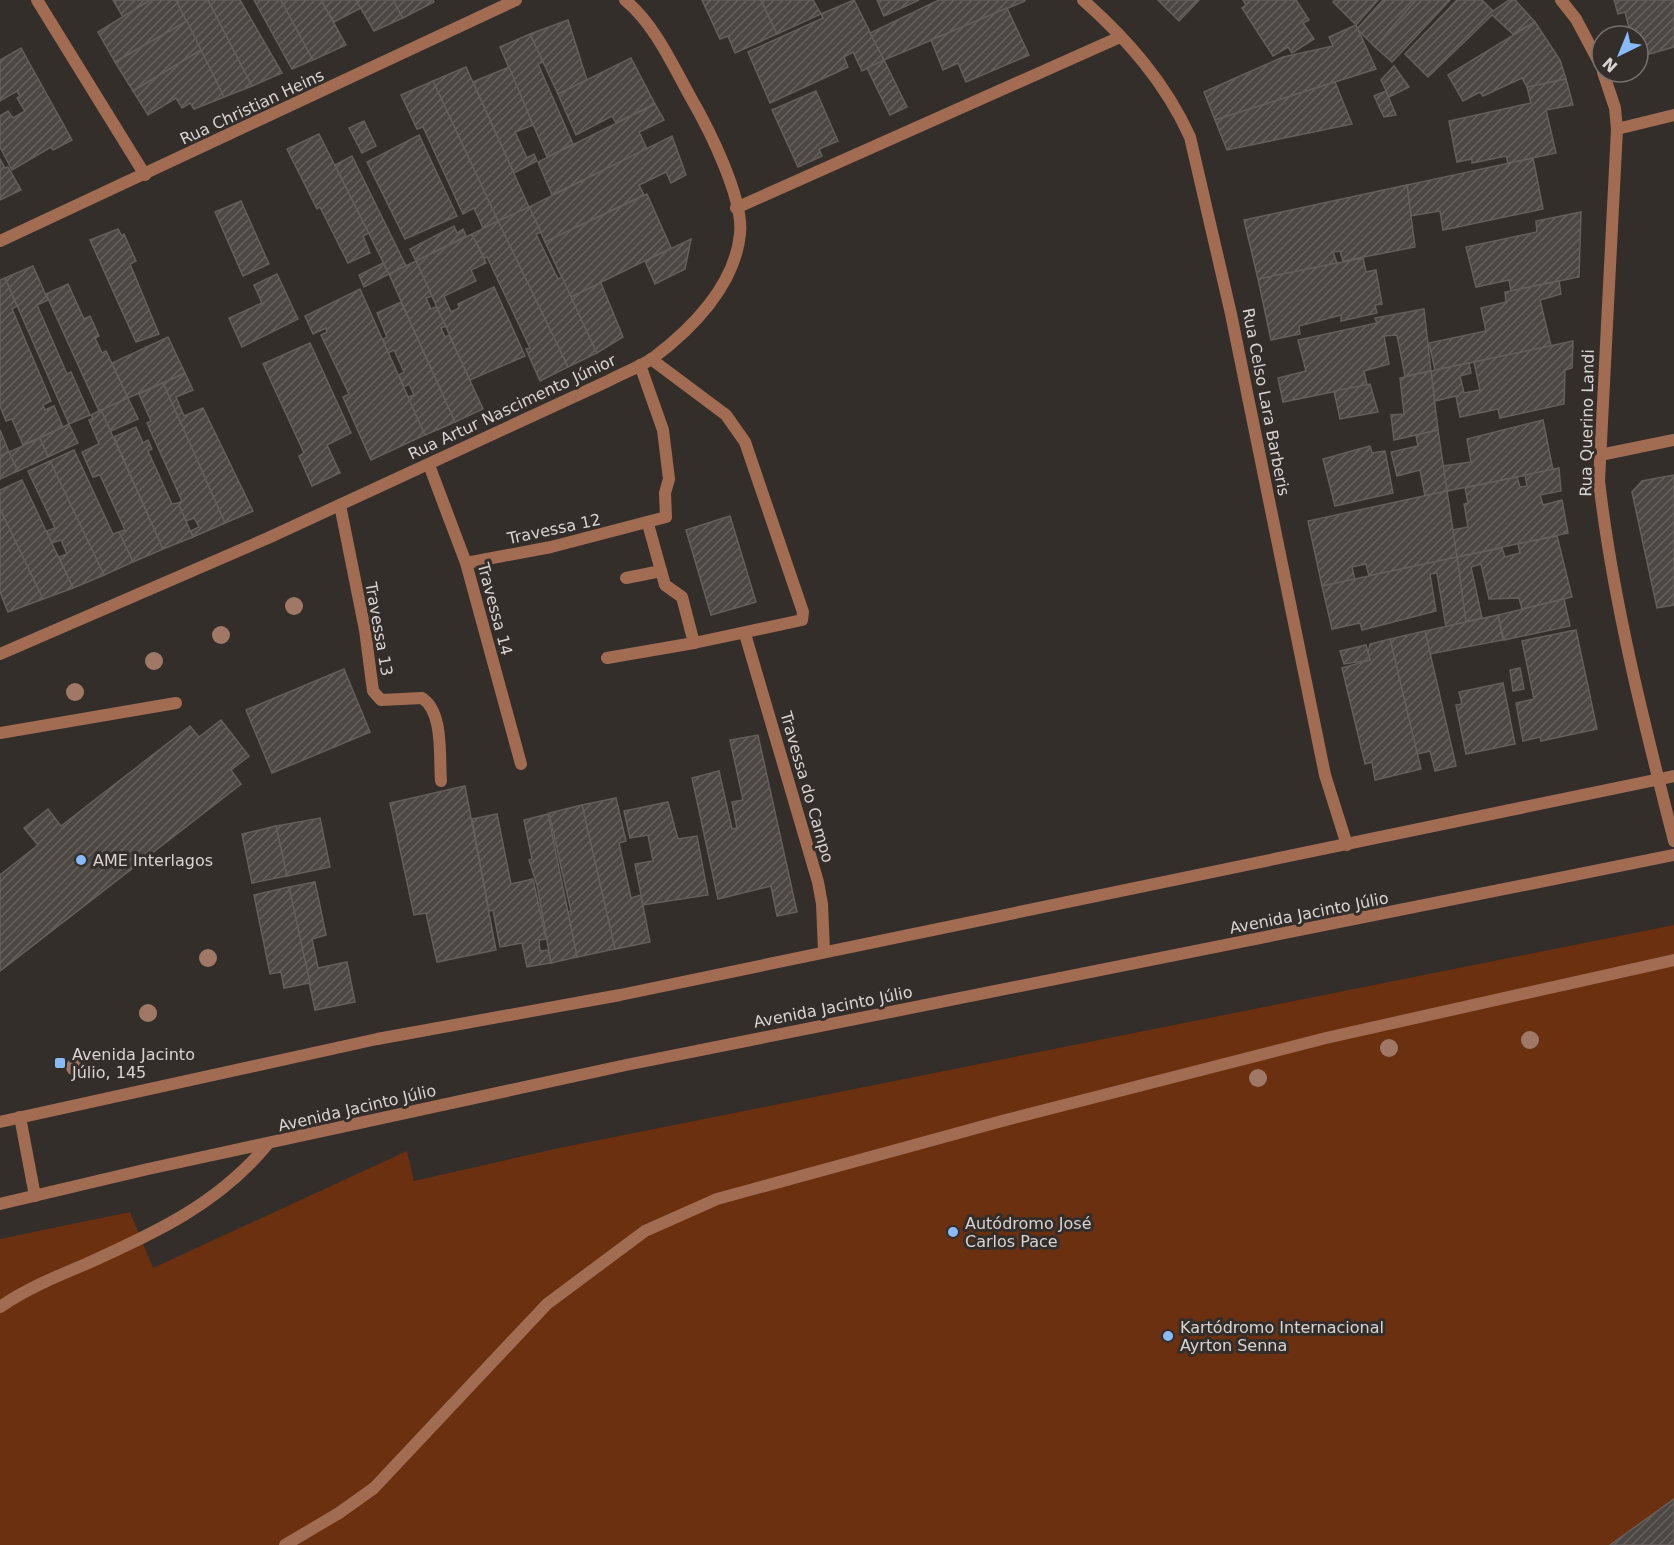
<svg xmlns="http://www.w3.org/2000/svg" width="1674" height="1545" font-family="'DejaVu Sans',sans-serif">
<defs>
<pattern id="building-hatch" width="6" height="6" patternUnits="userSpaceOnUse" patternTransform="scale(1.5)"><rect width="6" height="6" fill="#4d4744"/><path d="M-1 1l2-2M0 6l6-6M5 7l2-2" fill="none" stroke="#66615e"/></pattern>
</defs>
<rect width="100%" height="100%" fill="#342e2b"/>
<polygon fill="#6a3010" points="1674,925 1674,1545 0,1545 0,1239 130,1212 153,1268 407,1151 414,1181 559,1148"/>
<g fill="url(#building-hatch)" stroke="#655e5b" stroke-width="1.5">
<polygon points="113,0 150,0 123,17"/>
<polygon points="150,0 176,0 187,21 115,62 98,32"/>
<polygon points="176,0 208,0 252,86 224,97"/>
<polygon points="208,0 240,0 282,73 252,86"/>
<polygon points="254,0 281,0 313,60 292,69"/>
<polygon points="281,0 321,0 346,45 313,60"/>
<polygon points="321,0 356,0 361,8 334,22"/>
<polygon points="356,0 393,0 403,18 374,31"/>
<polygon points="393,0 433,0 434,2 403,18"/>
<polygon points="702,0 761,0 777,34 735,53 728,36 720,39"/>
<polygon points="761,0 813,0 821,14 777,34"/>
<polygon points="854,0 884,60 862,71 853,52 844,57 848,67 770,103 748,52 823,18 821,14"/>
<polygon points="877,0 919,0 884,16"/>
<polygon points="939,0 1025,0 1025,1 884,60 870,33"/>
<polygon points="1158,0 1199,0 1179,21"/>
<polygon points="1243,0 1296,0 1309,20 1303,23 1314,39 1292,53 1288,47 1273,56 1242,8 1246,5"/>
<polygon points="1335,0 1378,0 1356,25 1333,2"/>
<polygon points="1383,0 1416,0 1375,47 1357,29"/>
<polygon points="1416,0 1450,0 1392,62 1375,47"/>
<polygon points="1457,0 1482,0 1493,11 1509,0 1515,0 1535,22 1513,34 1492,15 1428,77 1405,54"/>
<polygon points="1614,0 1674,0 1674,47 1646,55 1641,35 1631,36 1625,12 1618,14"/>
<polygon points="1007,8 1029,55 966,82 958,63 943,70 931,40"/>
<polygon points="568,20 587,80 558,94 530,34"/>
<polygon points="187,21 201,50 133,91 115,62"/>
<polygon points="1535,22 1560,60 1566,79 1527,87 1522,78 1483,96 1480,92 1463,101 1448,75"/>
<polygon points="1356,25 1376,69 1215,120 1204,92 1283,57 1333,46 1329,37"/>
<polygon points="530,34 543,62 538,64 573,144 547,157 500,47"/>
<polygon points="21,48 72,140 53,150 51,147 12,170 0,147 0,116 8,111 13,118 25,111 17,98 20,96 17,91 0,101 0,60"/>
<polygon points="201,50 224,97 194,109 190,103 182,108 176,98 148,115 133,91"/>
<polygon points="631,58 655,104 616,123 612,116 576,135 558,94"/>
<polygon points="884,60 907,107 890,115 867,68"/>
<polygon points="1394,66 1409,87 1389,97 1381,80"/>
<polygon points="466,67 529,207 498,221 433,81"/>
<polygon points="509,67 533,125 515,132 527,158 534,154 537,161 514,173 473,82"/>
<polygon points="1566,79 1573,105 1546,110 1556,153 1508,163 1506,156 1472,163 1472,159 1457,162 1449,121 1531,103 1527,87"/>
<polygon points="433,81 498,221 483,228 474,208 463,214 423,127 417,129 401,95"/>
<polygon points="1335,82 1352,124 1227,150 1215,120"/>
<polygon points="816,91 838,141 819,149 822,156 798,167 772,110"/>
<polygon points="1386,91 1396,115 1384,117 1374,96"/>
<polygon points="655,104 664,120 639,132 647,149 552,195 538,162"/>
<polygon points="364,121 376,146 362,153 349,128"/>
<polygon points="319,134 369,233 363,236 370,253 348,263 320,207 317,209 287,149"/>
<polygon points="419,135 457,216 405,239 367,162"/>
<polygon points="672,136 686,175 671,183 666,172 639,185 644,195 545,242 529,207"/>
<polygon points="352,156 406,266 389,274 335,165"/>
<polygon points="1533,158 1543,209 1443,230 1440,211 1411,216 1407,185"/>
<polygon points="0,159 5,168 8,167 21,190 0,200"/>
<polygon points="1407,185 1415,247 1343,261 1340,251 1333,252 1337,263 1258,279 1244,220"/>
<polygon points="647,194 671,248 571,297 545,242"/>
<polygon points="241,201 269,264 243,276 215,212"/>
<polygon points="529,207 541,232 536,234 558,279 562,277 597,353 568,367 498,221"/>
<polygon points="1581,212 1579,277 1511,291 1509,280 1476,287 1466,247 1537,232 1536,221"/>
<polygon points="498,221 568,367 540,381 526,349 530,348 487,257 484,258 472,234"/>
<polygon points="454,226 457,233 463,229 466,236 416,261 410,249"/>
<polygon points="118,229 122,236 124,234 136,261 130,264 159,334 136,342 90,240"/>
<polygon points="472,234 486,263 471,270 476,281 444,296 451,312 459,308 458,304 494,287 525,356 470,380 416,261"/>
<polygon points="691,239 685,269 655,284 645,261"/>
<polygon points="1363,258 1366,272 1376,270 1382,304 1375,305 1377,313 1341,321 1341,315 1299,326 1300,334 1271,340 1258,279"/>
<polygon points="416,261 432,296 426,298 431,309 436,307 446,326 441,328 445,337 449,335 483,409 455,422 389,274"/>
<polygon points="383,263 389,274 364,287 359,275"/>
<polygon points="33,266 48,300 37,305 67,374 71,372 90,415 69,424 5,278"/>
<polygon points="277,274 298,319 242,347 229,318 262,303 254,285"/>
<polygon points="5,278 17,306 12,309 51,401 43,405 45,410 54,406 63,427 23,445 12,419 6,421 0,406 0,280"/>
<polygon points="1559,281 1561,294 1540,300 1551,346 1435,370 1429,343 1486,331 1481,308 1506,302 1505,292"/>
<polygon points="601,283 623,337 597,353 571,297"/>
<polygon points="68,284 84,319 90,316 99,336 95,338 102,353 106,351 128,398 99,411 46,294"/>
<polygon points="360,289 425,435 371,460 343,397 349,394 321,335 327,332 326,328 313,334 305,316"/>
<polygon points="401,302 455,422 425,435 408,397 414,395 409,384 404,387 399,375 404,372 394,350 388,353 383,339 387,337 377,313"/>
<polygon points="1424,309 1431,371 1405,376 1397,335 1384,336 1389,364 1364,371 1367,385 1283,402 1278,378 1306,371 1298,340 1377,323 1375,318"/>
<polygon points="168,337 185,373 128,398 112,363"/>
<polygon points="1573,341 1572,368 1565,370 1564,404 1500,418 1498,409 1460,417 1456,396 1435,401 1431,371 1469,363 1471,373 1460,376 1464,393 1480,390 1474,362"/>
<polygon points="310,343 351,433 327,445 340,473 312,486 299,456 304,453 263,364"/>
<polygon points="1431,371 1438,430 1394,440 1391,415 1404,414 1400,378"/>
<polygon points="185,373 193,390 176,397 184,416 203,408 253,511 225,523 163,383"/>
<polygon points="163,383 225,523 193,537 191,531 199,527 194,518 186,521 178,503 182,501 147,423 151,421 139,394"/>
<polygon points="1370,384 1378,412 1340,419 1334,391"/>
<polygon points="128,398 138,419 111,431 101,410"/>
<polygon points="101,410 163,549 133,562 119,532 125,530 100,475 93,477 82,452 99,444 89,420 93,418 91,415"/>
<polygon points="1543,420 1553,470 1447,491 1443,466 1471,462 1467,439"/>
<polygon points="69,424 78,443 48,457 40,438"/>
<polygon points="136,427 143,443 148,440 152,449 148,451 172,504 178,503 193,537 163,549 114,437"/>
<polygon points="0,430 9,452 0,456"/>
<polygon points="1438,430 1447,491 1425,496 1420,470 1397,476 1391,452 1418,446 1416,435"/>
<polygon points="40,438 48,457 18,471 9,452"/>
<polygon points="1370,446 1372,453 1385,451 1393,493 1335,506 1323,459"/>
<polygon points="74,450 113,534 119,532 133,562 104,575 50,461"/>
<polygon points="9,452 18,471 0,479 0,456"/>
<polygon points="50,461 104,575 73,588 59,557 67,554 61,540 52,543 47,531 55,528 28,471"/>
<polygon points="1559,468 1561,491 1540,495 1543,505 1562,500 1568,533 1457,557 1452,530 1468,527 1464,504 1468,503 1465,488 1517,477 1520,487 1527,486 1525,475"/>
<polygon points="1674,475 1674,605 1657,608 1632,492 1642,481"/>
<polygon points="22,480 73,588 43,599 0,509 0,490"/>
<polygon points="1447,491 1457,557 1369,576 1366,564 1352,567 1355,580 1322,586 1308,521"/>
<polygon points="0,509 43,599 8,612 0,592"/>
<polygon points="730,516 756,602 711,615 686,530"/>
<polygon points="1557,536 1572,597 1522,609 1519,598 1489,599 1481,564 1471,567 1482,618 1466,622 1457,557 1502,548 1505,557 1520,553 1518,544"/>
<polygon points="1457,557 1466,622 1446,627 1437,573 1430,574 1436,611 1362,630 1360,623 1332,629 1322,586"/>
<polygon points="1564,599 1570,626 1504,640 1498,615"/>
<polygon points="1498,615 1503,640 1430,654 1425,631"/>
<polygon points="1576,630 1597,729 1541,741 1540,737 1523,741 1516,703 1534,699 1522,641"/>
<polygon points="1425,631 1456,766 1435,771 1430,751 1417,754 1390,639"/>
<polygon points="1390,639 1421,769 1375,780 1372,762 1365,764 1342,668 1370,660 1368,653 1370,644"/>
<polygon points="1366,645 1370,660 1344,664 1340,651"/>
<polygon points="1520,668 1524,689 1513,691 1510,670"/>
<polygon points="344,669 370,732 272,773 246,710"/>
<polygon points="1503,683 1515,744 1466,754 1456,705 1462,704 1459,692"/>
<polygon points="221,720 249,756 231,770 241,784 0,971 0,875 38,845 24,828 48,809 61,826 190,726 199,737"/>
<polygon points="758,735 797,912 777,916 771,886 718,899 692,778 719,771 732,829 737,828 732,802 743,800 730,740"/>
<polygon points="465,786 496,950 437,962 426,913 414,915 390,803"/>
<polygon points="616,798 626,841 619,843 631,898 641,895 650,942 615,949 582,805"/>
<polygon points="668,802 678,839 697,836 708,895 643,905 635,864 653,861 648,835 630,838 624,811"/>
<polygon points="582,805 615,949 577,957 568,912 571,911 549,813"/>
<polygon points="497,814 511,884 533,879 546,939 539,940 540,951 548,950 551,963 527,967 522,943 500,947 493,910 489,911 472,819"/>
<polygon points="548,814 577,957 551,963 537,885 529,860 532,859 524,820"/>
<polygon points="320,818 330,867 287,876 276,826"/>
<polygon points="276,826 287,876 252,883 242,834"/>
<polygon points="315,882 326,935 312,939 318,968 347,962 355,1002 315,1010 289,887"/>
<polygon points="289,887 310,983 284,988 281,972 270,974 254,895"/>
<polygon points="1674,1499 1674,1545 1610,1545"/>
</g>
<g fill="none" stroke-linecap="round" stroke-linejoin="round">
<g stroke="#a26c53" stroke-width="12">
<polyline points="429,465 466,563 521,764"/>
<path d="M 340,505 L 365,630 L 373,691 L 381,700 L 422,698 C 444,712 439,757 441,781"/>
<polyline points="648,524 665,585 682,597 694,643 802,620 803,612 745,442 726,415 651,359"/>
<polyline points="466,563 551,547 666,517 665,493 669,479 663,430 640,365"/>
<polyline points="626,578 661,571"/>
<polyline points="745,634 818,882 822,904 824,951"/>
<polyline points="607,658 694,643"/>
<polyline points="0,733 176,703"/>
<path d="M 0,1307 C 26,1289 57,1276 86,1264 C 155,1233 218,1204 267,1145"/>
<polyline points="285,1545 339,1513 374,1488 547,1304 645,1231 717,1199 1002,1121 1326,1038 1674,960"/>
</g>
<g stroke="#a26c53" stroke-width="12">
<polyline points="37,0 145,175"/>
<path d="M 1083,0 C 1127,39 1165,82 1190,137 L 1231,314 L 1325,775 L 1347,845"/>
<polyline points="1561,0 1576,19 1602,68"/>
<path d="M 1603,72 L 1615,108 L 1617,129 L 1599,481 C 1613,602 1644,723 1674,841"/>
<polyline points="1617,129 1674,115"/>
<polyline points="736,208 1120,37"/>
<polyline points="0,241 516,0"/>
<polyline points="1600,455 1674,440"/>
<path d="M 0,654 L 268,538 L 608,381 C 623,373 640,367 653,358 C 692,329 735,285 740,234 C 744,199 709,129 691,98 C 672,64 655,25 625,0"/>
</g>
<g stroke="#a26c53" stroke-width="12">
<polyline points="20,1117 35,1196"/>
<polyline points="0,1122 377,1039 620,995 1674,776"/>
<polyline points="0,1204 148,1169 626,1065 1674,855"/>
</g>
</g>
<g fill="#9f7866">
<circle cx="294" cy="606" r="9"/>
<circle cx="221" cy="635" r="9"/>
<circle cx="154" cy="661" r="9"/>
<circle cx="75" cy="692" r="9"/>
<circle cx="208" cy="958" r="9"/>
<circle cx="148" cy="1013" r="9"/>
<circle cx="1530" cy="1040" r="9"/>
<circle cx="1389" cy="1048" r="9"/>
<circle cx="75" cy="1067" r="9"/>
<circle cx="1258" cy="1078" r="9"/>
</g>
<g fill="#89bafc" stroke="#342e2b" stroke-width="2">
<circle cx="81" cy="860" r="6"/>
<rect x="54" y="1057" width="12" height="12" rx="3"/>
<circle cx="953" cy="1232" r="6"/>
<circle cx="1168" cy="1336" r="6"/>
</g>
<g text-anchor="middle" dominant-baseline="central" stroke-width="6" stroke-linejoin="round" paint-order="stroke">
<g font-size="16" fill="#d8d4d3" stroke="#342e2b">
<text transform="translate(252 107) rotate(-25)">Rua Christian Heins</text>
<text transform="translate(1266 402) rotate(79)">Rua Celso Lara Barberis</text>
<text transform="translate(512 407) rotate(-25)">Rua Artur Nascimento Júnior</text>
<text transform="translate(1587 423) rotate(-89)">Rua Querino Landi</text>
<text transform="translate(554 529) rotate(-12)">Travessa 12</text>
<text transform="translate(495 609) rotate(75)">Travessa 14</text>
<text transform="translate(379 629) rotate(80)">Travessa 13</text>
<text transform="translate(807 787) rotate(74)">Travessa do Campo</text>
<text transform="translate(1309 913) rotate(-11)">Avenida Jacinto Júlio</text>
<text transform="translate(833 1007) rotate(-11)">Avenida Jacinto Júlio</text>
<text transform="translate(357 1108) rotate(-13)">Avenida Jacinto Júlio</text>
</g>
<g font-size="16" fill="#d8d4d3" stroke="#342e2b" text-anchor="start">
<text x="93" y="860">AME Interlagos</text>
<text x="72" y="1054">Avenida Jacinto<tspan x="72" dy="18">Júlio, 145</tspan></text>
<text x="965" y="1223">Autódromo José<tspan x="965" dy="18">Carlos Pace</tspan></text>
<text x="1180" y="1327">Kartódromo Internacional<tspan x="1180" dy="18">Ayrton Senna</tspan></text>
</g>
</g>
<g transform="translate(1620 54) rotate(223)"><circle r="28" fill="#342e2b" stroke="#76706e" stroke-width="1.5"/>
<path d="M0-4.5L10 22L0 15L-10 22Z" fill="#89bafc"/>
<text y="-9" font-size="16" font-weight="bold" text-anchor="middle" fill="#d8d4d3">N</text>
</g>
</svg>
